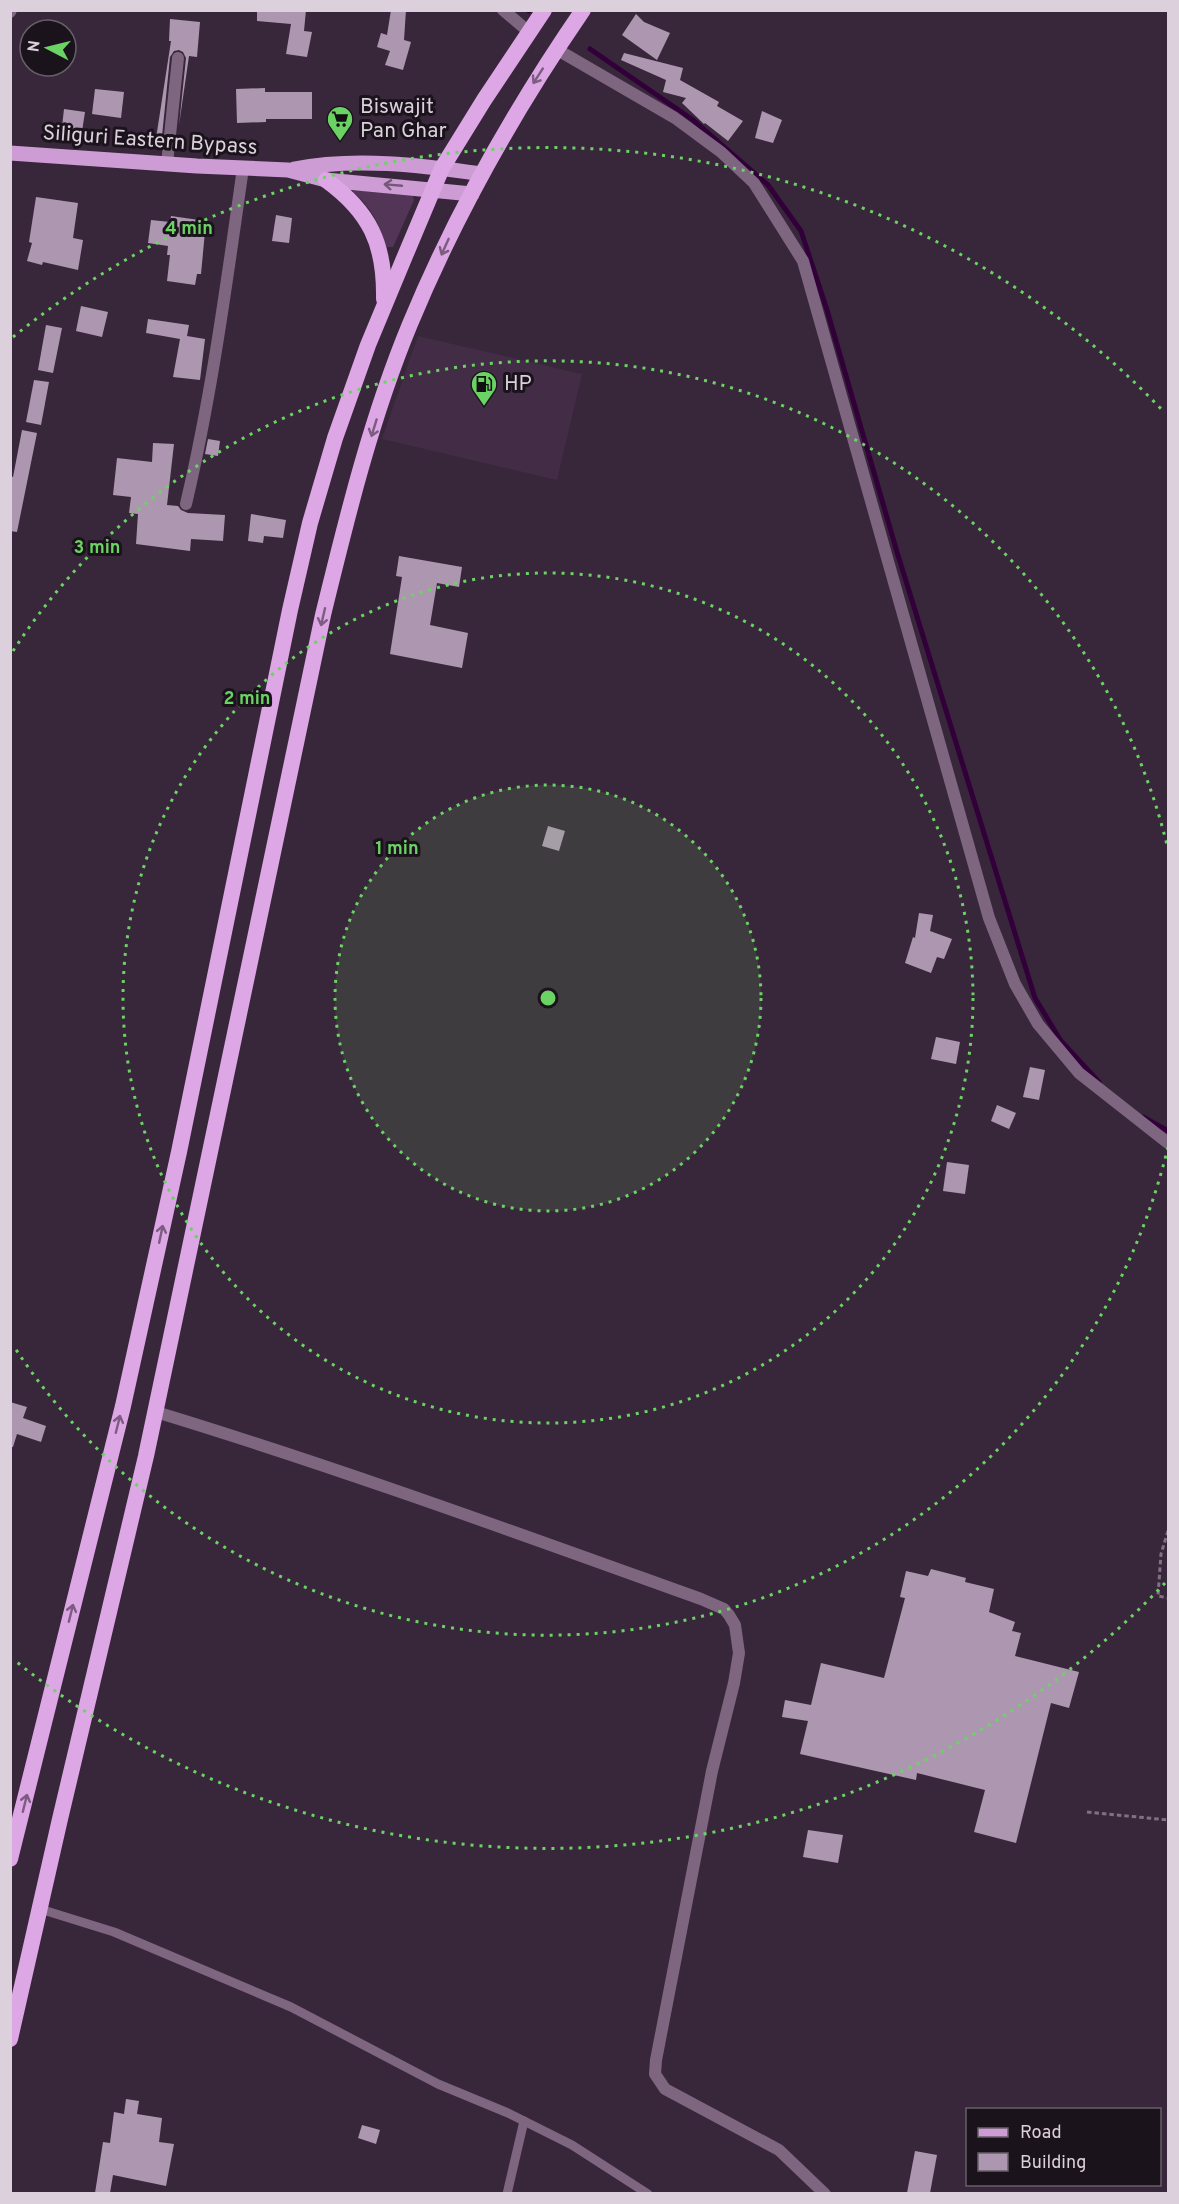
<svg xmlns="http://www.w3.org/2000/svg" width="1179" height="2204" font-family="Overpass,sans-serif">
<rect width="100%" height="100%" fill="#38273b"/>
<polygon fill="#422c46" points="418,336 582,374 557,480 382,439"/>
<path fill="#533558" d="M 354,190 L 413,196 L 414,200 L 393,247 L 386,247 C 380,224 371,207 353,192 Z"/>
<g fill="none" stroke-linecap="round" stroke-linejoin="round">
<g stroke="#320039" stroke-width="5">
<polyline points="529,10 529,11"/>
<polyline points="590,49 693,120 768,185 801,231 827,310 897,552 1035,998 1061,1041 1099,1082"/>
<polyline points="1143,1117 1168,1131"/>
</g>
</g>
<g fill="#ad97b0">
<polygon points="257,10 306,10 304,31 312,32 307,57 286,54 291,24 257,21"/>
<polygon points="391,10 406,10 404,40 411,42 403,70 385,65 390,51 377,47 381,33 387,35"/>
<polygon points="636,14 644,22 670,33 657,60 622,35"/>
<polygon points="170,19 200,22 197,57 189,56 179,125 186,58 183,52 179,50 174,51 170,57 161,146 155,145 171,41 169,41"/>
<polygon points="624,53 683,68 680,80 719,102 717,106 743,121 728,141 705,123 704,124 682,103 686,98 663,92 666,80 621,60"/>
<polygon points="265,88 265,92 312,92 312,119 266,119 266,122 237,123 236,89"/>
<polygon points="95,89 124,92 121,118 92,114"/>
<polygon points="64,109 85,112 81,138 61,136"/>
<polygon points="762,111 782,120 773,143 755,138"/>
<polygon points="36,197 78,203 73,238 83,240 78,270 43,262 42,265 27,261 32,243 29,242"/>
<polygon points="276,215 292,218 289,243 272,241"/>
<polygon points="171,216 206,221 201,274 197,274 195,285 167,281 170,255 167,255 168,246 148,243 151,220 170,222"/>
<polygon points="81,306 108,312 102,337 76,331"/>
<polygon points="148,319 189,325 187,336 205,339 200,380 173,377 180,339 146,333"/>
<polygon points="46,325 62,328 53,373 38,370"/>
<polygon points="34,380 49,382 41,425 26,422"/>
<polygon points="22,430 37,433 17,532 10,531 10,476 13,477"/>
<polygon points="208,439 220,441 218,456 205,454"/>
<polygon points="153,443 174,444 167,505 178,506 181,510 188,513 225,515 223,541 191,539 190,551 136,544 138,514 129,513 131,497 113,495 117,458 152,462"/>
<polygon points="251,514 286,520 283,538 264,536 263,543 248,541"/>
<polygon points="399,556 462,567 459,587 437,583 430,625 468,633 462,668 390,654 402,577 396,576"/>
<polygon points="548,826 565,831 559,851 542,846"/>
<polygon points="919,913 933,915 930,931 952,939 944,959 937,957 931,973 905,963 913,937 915,938"/>
<polygon points="936,1037 960,1042 956,1064 931,1059"/>
<polygon points="1030,1067 1045,1070 1039,1100 1023,1097"/>
<polygon points="997,1105 1016,1113 1009,1129 991,1121"/>
<polygon points="947,1162 969,1165 965,1194 943,1191"/>
<polygon points="10,1402 27,1407 23,1418 46,1426 41,1442 17,1434 13,1447 10,1447"/>
<polygon points="931,1569 966,1578 965,1582 994,1589 989,1612 1015,1622 1012,1631 1021,1633 1015,1656 1079,1672 1069,1708 1051,1703 1016,1843 974,1832 985,1790 917,1773 916,1780 800,1754 808,1721 782,1717 785,1700 811,1705 821,1663 884,1678 905,1598 900,1597 906,1571 928,1576"/>
<polygon points="808,1830 843,1835 838,1863 803,1857"/>
<polygon points="126,2099 139,2101 137,2114 162,2118 159,2142 174,2144 166,2186 113,2175 110,2193 95,2193 103,2142 110,2143 114,2112 124,2114"/>
<polygon points="362,2125 380,2130 376,2144 358,2138"/>
<polygon points="915,2151 937,2155 930,2193 907,2193"/>
</g>
<g fill="none" stroke-linecap="round" stroke-linejoin="round">
<g stroke="#807182" stroke-width="3" stroke-dasharray="4.5 3" stroke-linecap="butt">
<polyline points="1168,1531 1161,1554 1158,1596 1168,1598"/>
<polyline points="1087,1812 1168,1820"/>
</g>
<g stroke="#7e6681" stroke-width="9">
<polyline points="40,1909 114,1932 291,2007 438,2084 508,2113 572,2145 648,2194"/>
<polyline points="507,2194 524,2121"/>
</g>
<g stroke="#7e6681" stroke-width="12">
<polyline points="503,10 529,32"/>
<polyline points="10,12 11,10"/>
<polyline points="556,49 675,118 721,152 754,183 803,261 989,918 1015,984 1038,1024 1079,1073 1168,1143"/>
<polyline points="167,164 178,58"/>
<path d="M 186,504 C 212,394 227,280 243,168"/>
<path d="M 156,1412 C 340,1468 520,1534 701,1599 L 724,1609 L 729,1615 L 735,1625 L 739,1653 L 734,1683 L 712,1771 L 656,2060 L 655,2074 L 665,2089 L 779,2150 L 825,2194"/>
</g>
<g stroke="#cd9cd4" stroke-width="15">
<polyline points="10,153 197,166 288,170 326,180 472,194"/>
<path d="M 294,169 C 355,157 420,165 482,174"/>
</g>
<g stroke="#dda6e4" stroke-width="16">
<path d="M 326,180 C 370,212 385,244 384,299"/>
<polyline points="10,1859 123,1406 179,1152 290,610 310,523 335,438 368,345 405,256 442,168 484,100 544,10"/>
<path d="M 10,2039 L 60,1819 L 146,1456 L 323,615 C 347,517 371,418 410,324 C 456,213 515,109 583,10"/>
</g>
</g>
<defs><path id="oneway-shaft" d="M-6 0H5M1.5-3L5.5 0L1.5 3" fill="none" stroke-width="1.6" stroke-linecap="round" stroke-linejoin="round" transform="scale(1.5)"/></defs>
<g stroke="#7c5c80">
<use href="#oneway-shaft" transform="translate(538 76) rotate(123)"/>
<use href="#oneway-shaft" transform="translate(445 247) rotate(114)"/>
<use href="#oneway-shaft" transform="translate(374 428) rotate(107)"/>
<use href="#oneway-shaft" transform="translate(323 617) rotate(103)"/>
<use href="#oneway-shaft" transform="translate(161 1234) rotate(-78)"/>
<use href="#oneway-shaft" transform="translate(118 1424) rotate(-76)"/>
<use href="#oneway-shaft" transform="translate(71 1613) rotate(-76)"/>
<use href="#oneway-shaft" transform="translate(25 1803) rotate(-76)"/>
</g>
<use stroke="#745878" href="#oneway-shaft" transform="translate(393 185) rotate(-175)"/>
<circle cx="548" cy="998" r="213" fill="#6bd363" fill-opacity=".12"/>
<g fill="none" stroke="#6bd363" stroke-width="3" stroke-dasharray="3 6">
<circle cx="548" cy="998" r="213"/>
<circle cx="548" cy="998" r="425"/>
<path d="M1168 1147A638 638 0 0 1 13 1345M13 651A638 638 0 0 1 1168 849"/>
<path d="M1165 1583A850 850 0 0 1 13 1659M13 337A850 850 0 0 1 1165 413"/>
</g>
<defs>
<g id="supermarket-pin" transform="scale(1.35)"><path d="M0 17L-7.5 6A9.5 9.5 0 1 1 7.5 6Z" fill="#6bd363" stroke="#1b131c"/><path d="M-6-5.5h2.5l.6 2H6L4.5 2H-2.5L-4.4-4H-6ZM-1.5 3.2a1.3 1.3 0 1 0 .1 0ZM3 3.2a1.3 1.3 0 1 0 .1 0Z" fill="#111"/></g>
<g id="fuel-pin" transform="scale(1.35)"><path d="M0 17L-7.5 6A9.5 9.5 0 1 1 7.5 6Z" fill="#6bd363" stroke="#1b131c"/><path d="M-5.5-6h7V0h2V4h1.3V-2.5L3-4.5l.8-.8L6-3V5H2.5V1h-1V6h-7ZM-4.2-4.7v3.2H.2V-4.7Z" fill="#111"/></g>
</defs>
<g fill-rule="evenodd">
<use href="#supermarket-pin" x="340" y="119"/>
<use href="#fuel-pin" x="484" y="384"/>
</g>
<g text-anchor="middle" dominant-baseline="central" stroke-width="6" stroke-linejoin="round" paint-order="stroke">
<g font-size="21" fill="#dbd0dc" stroke="#1b131c" text-anchor="start">
<text x="360" y="107">Biswajit<tspan x="360" dy="24">Pan Ghar</tspan></text>
<text x="504" y="384">HP</text>
</g>
<g font-size="21" fill="#dbd0dc" stroke="#1b131c">
<text transform="translate(150 141) rotate(4)">Siliguri Eastern Bypass</text>
</g>
</g>
<circle cx="548" cy="998" r="9" fill="#6bd363" stroke="#1b131c" stroke-width="3"/>
<g font-size="18" text-anchor="middle" font-weight="bold" fill="#6bd363" stroke="#1b131c" stroke-width="6" stroke-linejoin="round" paint-order="stroke">
<text x="189" y="234">4 min</text>
<text x="97" y="553">3 min</text>
<text x="247" y="704">2 min</text>
<text x="397" y="854">1 min</text>
</g>
<rect width="1179" height="2204" fill="none" stroke="#dbd0dc" stroke-width="24"/>
<rect x="966" y="2108" width="195" height="78" fill="#1b131c" stroke="#685f69" stroke-width="1.5"/>
<rect x="978" y="2128" width="30" height="9" fill="#cd9cd4" stroke="#685f69" stroke-width="1.5"/>
<text x="1020" y="2138" font-size="18" fill="#dbd0dc">Road</text>
<rect x="978" y="2153" width="30" height="18" fill="#ad97b0" stroke="#685f69" stroke-width="1.5"/>
<text x="1020" y="2168" font-size="18" fill="#dbd0dc">Building</text>
<g transform="translate(48 48) rotate(277)"><circle r="28" fill="#1b131c" stroke="#685f69" stroke-width="1.5"/>
<path d="M0-4.5L10 22L0 15L-10 22Z" fill="#6bd363"/>
<text y="-9" font-size="16" font-weight="bold" text-anchor="middle" fill="#dbd0dc">N</text>
</g>
</svg>
